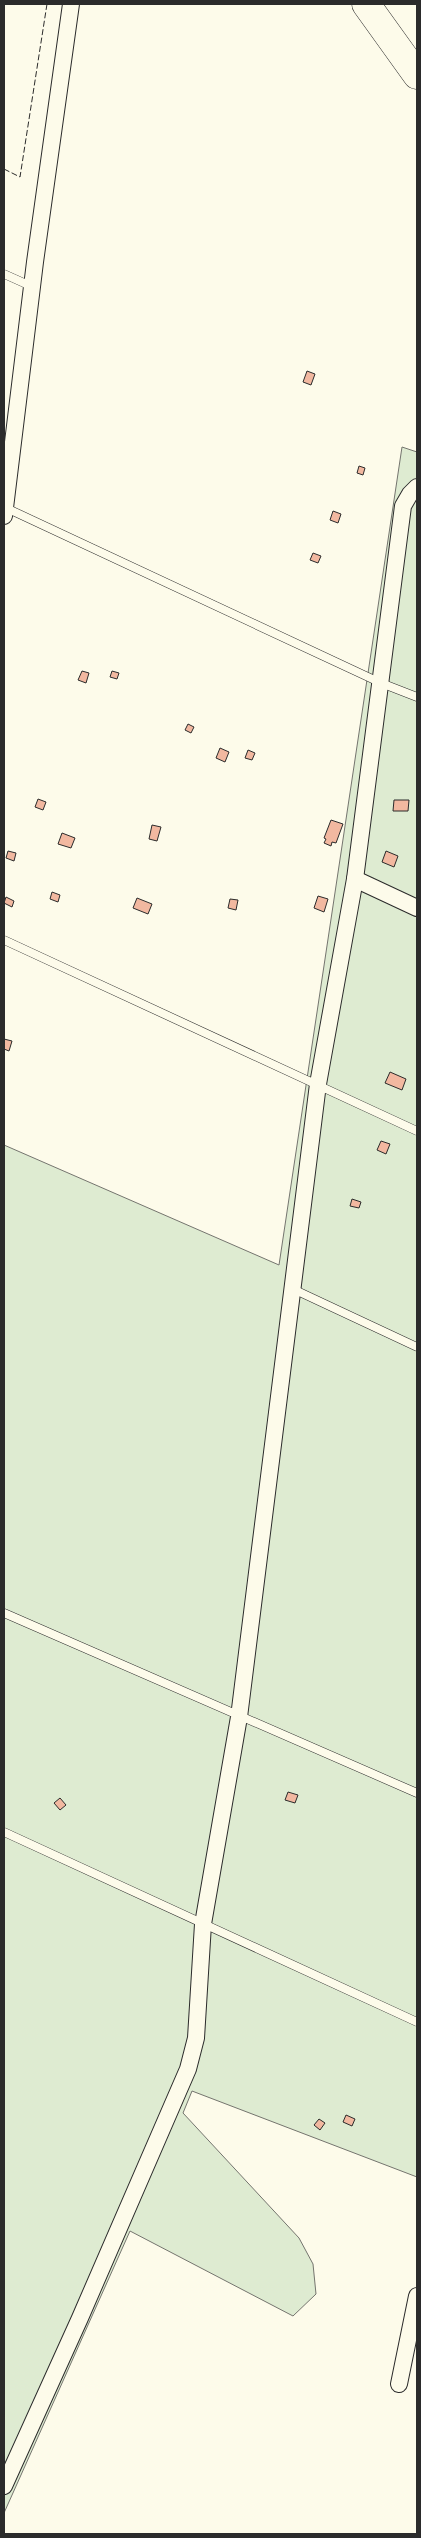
<svg xmlns="http://www.w3.org/2000/svg" width="421" height="2538" font-family="Spectral,serif">
<rect width="100%" height="100%" fill="#fdfbea"/>
<polygon fill="#deebd1" stroke="#74746e" points="402,447 417,452 417,2177 192,2091 183,2113 299,2238 313,2264 316,2294 293,2316 130,2231 4,2513 4,1145 279,1265"/>
<g fill="#f2b8a0" stroke="#2b2b2b">
<polygon points="307,371 315,374 311,385 303,382"/>
<polygon points="359,466 365,468 363,475 357,473"/>
<polygon points="333,511 341,514 338,523 330,520"/>
<polygon points="313,553 321,556 318,563 310,560"/>
<polygon points="82,671 89,673 86,683 78,680"/>
<polygon points="112,671 119,673 117,679 110,677"/>
<polygon points="188,724 194,727 191,733 185,730"/>
<polygon points="220,748 229,752 225,762 216,758"/>
<polygon points="248,750 255,753 252,760 245,758"/>
<polygon points="38,799 46,802 43,810 35,807"/>
<polygon points="394,800 409,800 408,811 393,811"/>
<polygon points="331,820 343,824 336,843 332,842 331,846 324,843 326,839 324,838"/>
<polygon points="152,825 161,827 157,841 149,839"/>
<polygon points="62,833 75,838 71,848 58,844"/>
<polygon points="8,851 16,853 14,861 6,858"/>
<polygon points="386,851 398,856 394,867 382,862"/>
<polygon points="52,892 60,895 58,902 50,899"/>
<polygon points="318,896 328,899 324,912 314,908"/>
<polygon points="6,897 14,901 12,907 4,903"/>
<polygon points="137,898 152,904 148,914 133,908"/>
<polygon points="230,899 238,900 236,910 228,908"/>
<polygon points="4,1039 12,1041 9,1051 4,1049"/>
<polygon points="390,1072 406,1079 402,1090 385,1083"/>
<polygon points="381,1141 390,1144 386,1154 377,1150"/>
<polygon points="352,1199 361,1202 359,1208 350,1206"/>
<polygon points="288,1792 298,1795 295,1803 285,1800"/>
<polygon points="60,1798 66,1805 60,1810 54,1803"/>
<polygon points="346,2115 355,2119 352,2126 343,2122"/>
<polygon points="319,2119 325,2123 320,2130 314,2125"/>
</g>
<g fill="none" stroke-linecap="round" stroke-linejoin="round">
<g stroke="#2b2b2b" stroke-width="9">
<g id="lane">
<polyline points="4,274 33,287"/>
<polyline points="4,507 381,683 417,697"/>
<polyline points="4,940 417,1131"/>
<polyline points="293,1289 417,1347"/>
<polyline points="4,1613 417,1793"/>
<polyline points="4,1832 417,2022"/>
</g>
</g>
<g stroke="#2b2b2b" stroke-width="18">
<g id="street">
<polyline points="4,516 35,262 71,4"/>
<polyline points="355,879 417,908"/>
<polyline points="399,2384 417,2296"/>
<polyline points="4,2486 80,2318 188,2069 196,2038 203,1924 239,1717 318,1084 355,879 403,506 410,494 417,487"/>
</g>
</g>
<g stroke="#2b2b2b" stroke-width="29">
<polyline id="highway" points="366,4 417,75"/>
</g>
<use href="#lane" stroke="#fdfbea" stroke-width="8"/>
<use href="#street" stroke="#fdfbea" stroke-width="16"/>
<use href="#highway" stroke="#fdfbea" stroke-width="28"/>
<polyline stroke="#2b2b2b" stroke-width="1" stroke-dasharray="6 2.5" stroke-linecap="butt" points="4,169 20,177 47,4"/>
</g>
<rect width="421" height="2538" fill="none" stroke="#2b2b2b" stroke-width="10"/>
</svg>
